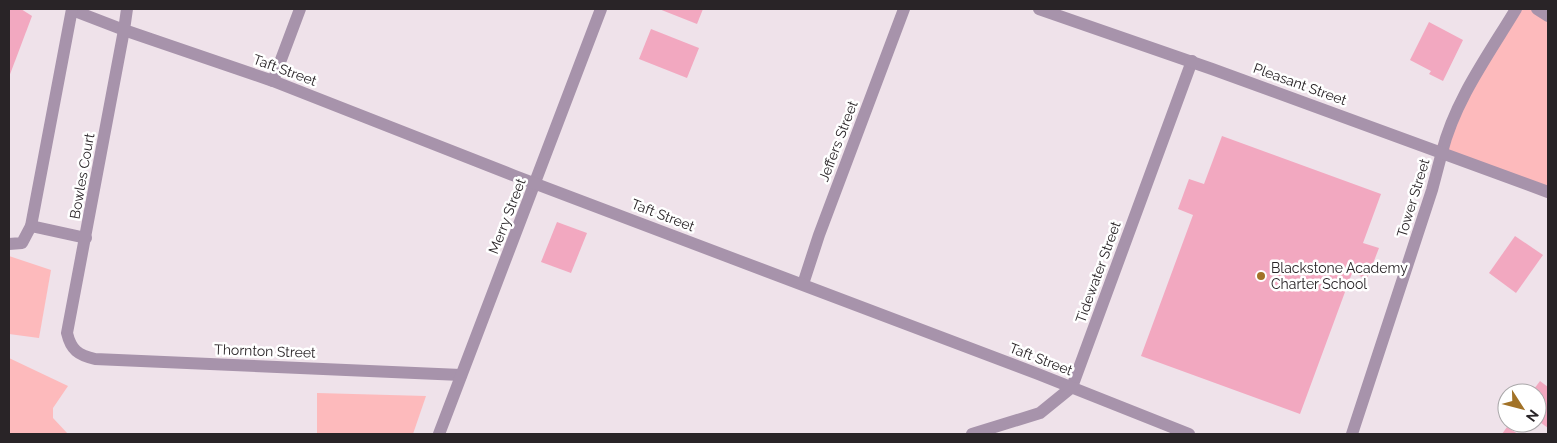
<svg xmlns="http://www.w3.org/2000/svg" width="1557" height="443" font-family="Raleway,sans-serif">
<rect width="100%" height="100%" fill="#efe2ea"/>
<g fill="#fdbabc">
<polygon points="1514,9 1535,9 1548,17 1548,198 1433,153"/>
<polygon points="9,256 51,270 39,338 9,334"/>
<polygon points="9,358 68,386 53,408 53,418 68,434 9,434"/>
<polygon points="317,393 426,396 413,434 317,434"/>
</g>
<g fill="#f2a8c0">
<polygon points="9,9 21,9 32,16 9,77"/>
<polygon points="659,9 703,9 697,24"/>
<polygon points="1429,22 1463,40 1443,81 1429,74 1431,71 1410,60"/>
<polygon points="651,29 699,48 687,78 639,59"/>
<polygon points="1222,136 1381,194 1363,243 1379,248 1367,279 1352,273 1300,414 1141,356 1193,215 1178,209 1189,179 1204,184"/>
<polygon points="557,222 587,233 571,273 541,262"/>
<polygon points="1515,236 1543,255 1516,293 1489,273"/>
<polygon points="1540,381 1548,387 1548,428 1537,420 1537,393 1531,393"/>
<polygon points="1507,427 1518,434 1502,434"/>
</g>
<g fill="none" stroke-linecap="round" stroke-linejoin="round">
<g stroke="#a793ab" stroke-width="12">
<polyline points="72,10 124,30"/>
<polyline points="31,226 86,238"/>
<polyline points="9,244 22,243 31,226 72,9"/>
</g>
<polyline stroke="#a793ab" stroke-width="12" points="1352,434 1432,190 1442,152"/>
<g stroke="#a793ab" stroke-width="12">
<polyline points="1537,9 1548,16"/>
<path d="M 124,30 L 67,333 C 71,350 78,355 95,359 L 461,375"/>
<polyline points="273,81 300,9"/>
<path d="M 1442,152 C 1455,100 1489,54 1516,9"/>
<polyline points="803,284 819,235 904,9"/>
<polyline points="439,434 601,9"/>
<polyline points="972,434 1040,413 1072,387 1192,61"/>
</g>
<g stroke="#a793ab" stroke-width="12">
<polyline points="127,9 124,30 273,81 515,176 1038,374 1189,434"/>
<polyline points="1039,9 1212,69 1548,192"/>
</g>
</g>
<circle fill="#a27227" stroke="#fff" stroke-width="2" cx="1261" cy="276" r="5"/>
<g text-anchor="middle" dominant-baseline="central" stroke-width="5" stroke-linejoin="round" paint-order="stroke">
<g font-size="14" fill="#292427" stroke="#fff">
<text transform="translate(285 70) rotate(20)">Taft Street</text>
<text transform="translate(1300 84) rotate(20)">Pleasant Street</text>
<text transform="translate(838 141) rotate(-69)">Jeffers Street</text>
<text transform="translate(82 176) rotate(-80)">Bowles Court</text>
<text transform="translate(1413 198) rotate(-73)">Tower Street</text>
<text transform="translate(663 215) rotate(21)">Taft Street</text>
<text transform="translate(507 216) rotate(-69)">Merry Street</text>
<text transform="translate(1098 272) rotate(-70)">Tidewater Street</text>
<text transform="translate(265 351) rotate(2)">Thornton Street</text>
<text transform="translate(1041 359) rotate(21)">Taft Street</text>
</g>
<g font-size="14" fill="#292427" stroke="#fff" text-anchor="start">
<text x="1271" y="268">Blackstone Academy<tspan x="1271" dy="16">Charter School</tspan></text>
</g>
</g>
<rect width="1557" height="443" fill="none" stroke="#292427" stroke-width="20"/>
<g transform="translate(1522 408) rotate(126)"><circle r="24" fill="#ffffff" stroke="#a9a7a9"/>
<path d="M0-4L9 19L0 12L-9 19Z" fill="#a27227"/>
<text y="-8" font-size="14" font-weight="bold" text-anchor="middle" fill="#292427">N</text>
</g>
</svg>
